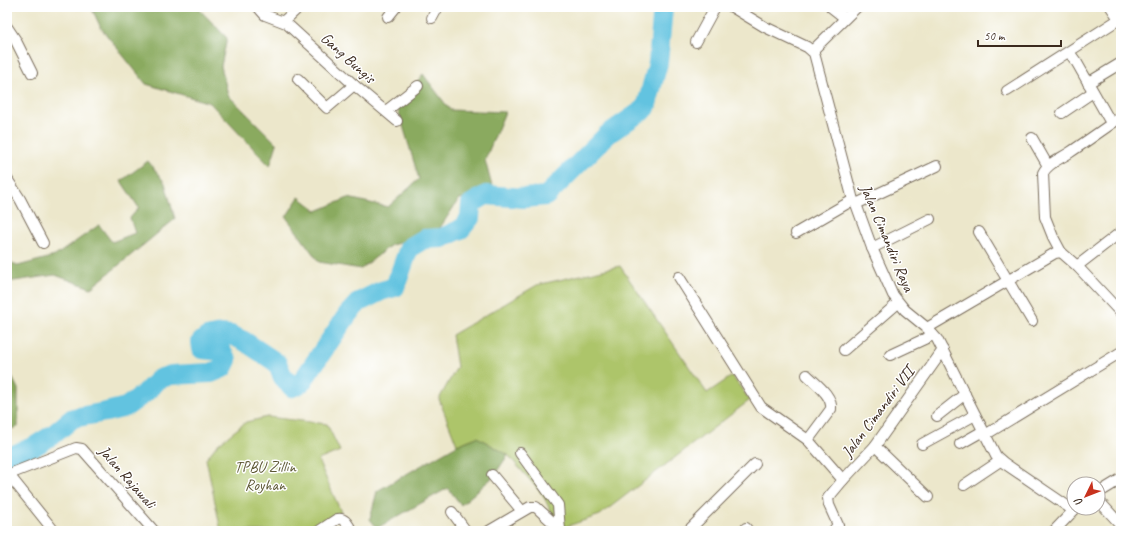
<svg xmlns="http://www.w3.org/2000/svg" width="1128" height="538" font-family="Caveat,sans-serif">
<rect width="100%" height="100%" fill="#fff"/>
<filter id="ink" filterUnits="userSpaceOnUse"><feTurbulence type="fractalNoise" baseFrequency=".025" numOctaves="2"/><feDisplacementMap in="SourceGraphic" scale="8" xChannelSelector="R" yChannelSelector="G"/><feConvolveMatrix kernelMatrix="1 2 1 2 8 2 1 2 1" color-interpolation-filters="sRGB"/></filter>
<filter id="wash" filterUnits="userSpaceOnUse"><feTurbulence type="fractalNoise" baseFrequency=".012" numOctaves="4" result="noise"/><feDisplacementMap in="SourceGraphic" scale="16" xChannelSelector="R" yChannelSelector="G"/><feGaussianBlur stdDeviation="0.9" result="paint"/><feColorMatrix in="noise" values="0 0 0 0 0 0 0 0 0 0 0 0 0 0 0 0 0 1.4 0 .05"/><feComposite in="paint" operator="in"/></filter>
<g filter="url(#wash)">
<rect width="100%" height="100%" fill="#ece7cb"/>
<g fill="#adc56b" stroke="#747844">
<polygon points="620,266 707,393 732,376 750,400 600,515 559,529 543,495 508,455 477,437 457,445 439,399 457,367 452,335 537,285"/>
<polygon points="268,417 327,424 340,451 318,460 341,512 311,531 221,531 206,459 217,445 246,422"/>
</g>
<g fill="#8aaa5f" stroke="#626a3e">
<polygon points="91,7 197,7 227,38 221,66 228,95 277,144 270,166 210,103 146,84 101,28"/>
<polygon points="423,74 450,110 505,112 485,160 494,194 459,199 436,234 391,245 361,269 319,262 286,217 299,197 317,211 348,198 388,207 419,179 398,109"/>
<polygon points="148,161 165,183 175,219 91,288 55,275 7,282 7,260 18,266 55,256 99,225 112,242 135,233 130,218 139,208 121,181"/>
<polygon points="7,367 18,389 18,427 7,430"/>
<polygon points="477,437 508,455 493,477 461,505 448,488 377,528 370,519 377,491 457,445"/>
</g>
<g fill="none" stroke-linecap="round" stroke-linejoin="round">
<polyline stroke="#62c3e0" stroke-width="20" points="7,458 35,446 54,434 73,418 106,412 126,407 145,393 159,379 171,375 211,373 223,368 227,360 221,351 202,349 201,342 207,337 220,334 231,335 244,341 277,363 283,377 292,387 301,383 348,314 359,302 381,291 395,287 409,248 424,239 442,238 461,229 470,218 471,204 486,195 524,198 546,196 608,134 646,108 658,63 663,7"/>
</g>
</g>
<g filter="url(#ink)">
<g fill="none" stroke-linecap="round" stroke-linejoin="round">
<g stroke="#796c5b" stroke-width="12">
<g id="minor">
<polyline points="258,7 265,15 286,23 354,85 397,121"/>
<polyline points="732,7 765,27 807,47 814,53 853,200 856,204 872,248 893,295 905,310 927,328 937,339 996,456 1004,463 1073,510"/>
<polyline points="831,7 845,18"/>
<polyline points="1111,7 1119,19"/>
<polyline points="388,17 396,7"/>
<polyline points="432,18 438,7"/>
<polyline points="284,21 299,7"/>
<polyline points="7,27 15,39 32,73"/>
<polyline points="696,42 715,7"/>
<polyline points="812,51 857,7"/>
<polyline points="1069,52 1077,63 1111,123"/>
<polyline points="298,79 327,108 354,85"/>
<polyline points="1088,83 1121,63"/>
<polyline points="1007,91 1121,18"/>
<polyline points="386,111 418,86"/>
<polyline points="1062,113 1093,92"/>
<path d="M 1121,117 C 1104,129 1087,141 1069,153 C 1060,159 1048,163 1043,173 L 1045,217 L 1053,237 L 1061,252 L 1077,266 L 1121,313"/>
<polyline points="1032,138 1048,166"/>
<polyline points="7,179 20,199 43,243"/>
<polyline points="856,204 937,166"/>
<polyline points="979,232 1032,321"/>
<polyline points="796,233 853,200"/>
<polyline points="872,248 930,219"/>
<polyline points="1077,266 1121,232"/>
<polyline points="679,277 761,407 808,440 843,480"/>
<polyline points="927,328 1055,253 1061,252"/>
<polyline points="844,350 898,303"/>
<polyline points="890,355 933,335"/>
<path d="M 807,375 C 816,384 833,396 831,409 L 808,440"/>
<polyline points="937,416 965,394"/>
<polyline points="985,435 1121,352"/>
<polyline points="922,444 975,415"/>
<polyline points="960,444 983,431"/>
<polyline points="875,446 928,497"/>
<polyline points="520,453 558,505 560,531"/>
<polyline points="7,475 76,448 82,449 154,531"/>
<polyline points="9,475 54,531"/>
<polyline points="492,475 522,511"/>
<polyline points="964,485 1000,461"/>
<polyline points="1098,493 1121,479"/>
<polyline points="1098,500 1121,525"/>
<polyline points="452,512 466,531"/>
<polyline points="746,528 748,531"/>
<path d="M 319,531 L 337,519 C 345,517 348,525 352,531"/>
<polyline points="489,531 530,507 536,507 560,529"/>
<polyline points="688,531 755,464"/>
<polyline points="833,531 838,525 829,505 828,498 843,480 875,446 943,350"/>
<polyline points="1054,531 1076,508"/>
</g>
</g>
<use href="#minor" stroke="#fff" stroke-width="10"/>
</g>
</g>
<g text-anchor="middle" dominant-baseline="central" stroke-width="3" stroke-linejoin="round" paint-order="stroke">
<g font-size="16" fill="#3b2a1e" stroke="#fff">
<text transform="translate(348 58) rotate(42)">Gang Bungis</text>
<text transform="translate(887 238) rotate(67)">Jalan Cimandiri Raya</text>
<text transform="translate(878 412) rotate(-53)">Jalan Cimandiri VII</text>
<text transform="translate(127 477) rotate(49)">Jalan Rajawali</text>
</g>
<g font-size="16" fill="#5d5835" stroke="#fff">
<text x="265" y="467">TPBU Zillin<tspan x="265" dy="18">Royhan</tspan></text>
</g>
</g>
<rect width="1128" height="538" fill="none" stroke="#fff" stroke-width="24"/>
<g transform="translate(1086 496) rotate(227)"><circle r="19" fill="#ffffff" stroke="#b1aaa5"/>
<path d="M0-3L7 15L0 10L-7 15Z" fill="#c8321e"/>
<text y="-6" font-size="11" font-weight="bold" text-anchor="middle" fill="#3b2a1e">U</text>
</g>
<path d="M978 40v6h83v-6" fill="none" stroke="#3b2a1e" stroke-width="2"/>
<text x="984" y="40" font-size="12" fill="#3b2a1e" stroke="#ffffff" stroke-width="3" paint-order="stroke">50 m</text>
</svg>
